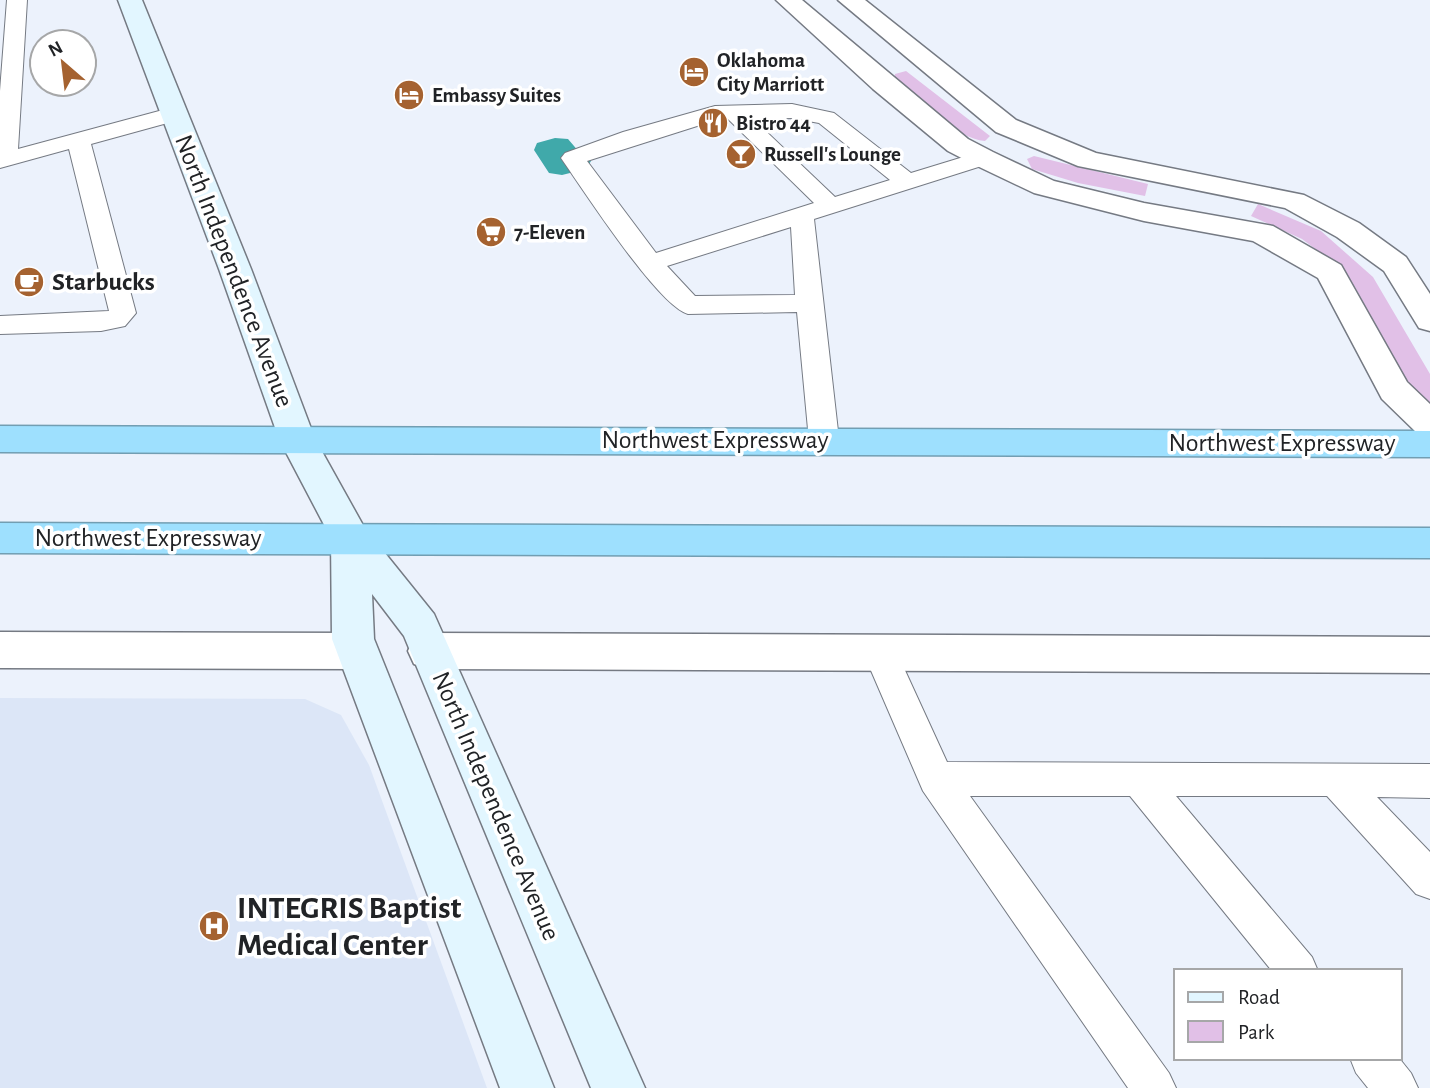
<svg xmlns="http://www.w3.org/2000/svg" width="1430" height="1088" font-family="'Alegreya Sans',sans-serif">
<rect width="100%" height="100%" fill="#ecf2fc"/>
<polygon fill="#dce6f7" points="0,698 305,699 341,715 369,765 487,1088 0,1088"/>
<g fill="#e1c0e7">
<path d="M 906,71 L 990,136 L 985,141 C 956,139 918,98 895,79 L 895,74 Z"/>
<polygon points="1034,156 1148,184 1145,196 1078,183 1032,169 1027,159"/>
<polygon points="1258,204 1321,231 1373,277 1430,374 1430,411 1418,405 1355,287 1326,257 1302,239 1251,216"/>
</g>
<polygon fill="#40a9aa" points="555,138 568,139 586,160 591,161 586,169 562,175 549,173 534,150 537,143"/>
<g fill="none" stroke-linecap="round" stroke-linejoin="round">
<g stroke="#757a83" stroke-width="2">
<g id="lane">
<polygon points="7,0 27,0 18,149 174,107 185,114 182,119 91,144 136,313 125,326 101,331 0,334 0,316 109,311 69,149 0,168 0,91"/>
<path d="M 792,104 L 834,113 L 911,173 L 983,151 L 991,153 L 995,158 L 991,163 L 814,219 L 839,440 L 834,448 L 824,451 L 814,448 L 809,440 L 797,312 L 688,314 C 658,306 582,188 561,158 L 565,153 L 623,132 L 715,106 ZM 792,118 L 819,123 L 890,180 L 835,197 L 753,119 ZM 728,119 L 814,203 L 656,253 L 587,161 L 716,120 ZM 791,227 L 795,295 L 695,296 L 667,266 Z"/>
<polygon points="880,637 892,642 947,762 1430,764 1430,798 1377,797 1430,852 1430,899 1416,894 1327,796 1176,796 1312,957 1318,971 1272,971 1130,796 970,796 1169,1073 1176,1088 1128,1088 923,791 863,652 868,642"/>
<polygon points="1350,1058 1399,1058 1411,1073 1418,1088 1368,1088 1356,1073"/>
</g>
</g>
<g stroke="#757a83" stroke-width="3">
<g id="street">
<polygon points="776,0 802,0 968,139 993,152 1054,181 1144,203 1273,226 1341,265 1407,382 1430,404 1430,438 1418,434 1382,399 1318,278 1253,241 1144,221 1034,193 973,164 948,151 873,89"/>
<polygon points="838,0 865,0 1016,120 1096,153 1304,195 1359,223 1406,257 1430,294 1430,331 1419,328 1384,271 1337,237 1285,208 1078,166 996,132"/>
<polygon points="0,632 357,633 372,638 378,651 372,664 357,669 0,668"/>
<polygon points="429,633 1430,637 1430,673 429,669 414,664 408,651 414,638"/>
</g>
</g>
<g stroke="#757a83" stroke-width="3">
<polygon id="secondary" points="118,0 142,0 251,269 315,439 364,527 434,614 645,1088 591,1088 404,636 372,594 374,639 554,1088 500,1088 332,639 331,538 279,439 219,269"/>
</g>
<g stroke="#729eb2" stroke-width="3">
<g id="highway">
<polygon points="0,426 1430,431 1430,457 0,452"/>
<polygon points="0,523 1430,528 1430,558 0,553"/>
</g>
</g>
<use href="#lane" fill="#fff" fill-rule="evenodd"/>
<use href="#street" fill="#fff" fill-rule="evenodd"/>
<use href="#secondary" fill="#e2f6ff" fill-rule="evenodd"/>
<use href="#highway" fill="#9ee0fe" fill-rule="evenodd"/>
</g>
<defs>
<g id="hotel-disc" transform="scale(1.575)"><circle r="9.5" fill="#a56230" stroke="#fff"/><path d="M-6-4.5h1.5V1H6V5H4.5V3h-9V5H-6ZM-4 0a1.8 1.8 0 1 1 3.6 0ZM.5 0V-2.5h3Q6-2.5 6 0Z" fill="#fff"/></g>
<g id="restaurant-disc" transform="scale(1.575)"><circle r="9.5" fill="#a56230" stroke="#fff"/><path d="M-5-6h1v4h1v-4h1v4h1v-4h1v5L-1.5 .5V6h-2V.5L-5-1ZM5-6V6H3V1.5H1.5Q1.5-4 5-6Z" fill="#fff"/></g>
<g id="bar-disc" transform="scale(1.575)"><circle r="9.5" fill="#a56230" stroke="#fff"/><path d="M-6-5H6L.8 .8V4.5H3.5V6h-7V4.5H-.8V.8Z" fill="#fff"/></g>
<g id="supermarket-disc" transform="scale(1.575)"><circle r="9.5" fill="#a56230" stroke="#fff"/><path d="M-6-5.5h2.5l.6 2H6L4.5 2H-2.5L-4.4-4H-6ZM-1.5 3.2a1.3 1.3 0 1 0 .1 0ZM3 3.2a1.3 1.3 0 1 0 .1 0Z" fill="#fff"/></g>
<g id="cafe-disc" transform="scale(1.575)"><circle r="9.5" fill="#a56230" stroke="#fff"/><path d="M-5.5-4.5H6V0H3Q3 3.5 0 3.5H-2.5Q-5.5 3.5-5.5 0ZM3-3.2v2h1.7v-2ZM-6 4.5H4V6H-6Z" fill="#fff"/></g>
<g id="hospital-disc" transform="scale(1.575)"><circle r="9.5" fill="#a56230" stroke="#fff"/><path d="M-5-5h3v3.5h4V-5h3V5h-3V1.5h-4V5h-3Z" fill="#fff"/></g>
</defs>
<g fill-rule="evenodd">
<use href="#hotel-disc" x="694" y="72"/>
<use href="#hotel-disc" x="409" y="95"/>
<use href="#restaurant-disc" x="713" y="123"/>
<use href="#bar-disc" x="741" y="154"/>
<use href="#supermarket-disc" x="491" y="232"/>
<use href="#cafe-disc" x="29" y="282"/>
<use href="#hospital-disc" x="214" y="926"/>
</g>
<g text-anchor="middle" dominant-baseline="central" stroke-width="7" stroke-linejoin="round" paint-order="stroke">
<g font-size="21" font-weight="bold" fill="#212326" stroke="#fff" text-anchor="start">
<text x="717" y="60">Oklahoma<tspan x="717" dy="24">City Marriott</tspan></text>
<text x="432" y="95">Embassy Suites</text>
<text x="736" y="123">Bistro 44</text>
<text x="764" y="154">Russell's Lounge</text>
<text x="514" y="232">7-Eleven</text>
</g>
<g font-size="26" fill="#212326" stroke="#fff">
<text transform="translate(234 271) rotate(69)">North Independence Avenue</text>
<text x="715" y="440">Northwest Expressway</text>
<text x="1282" y="443">Northwest Expressway</text>
<text x="148" y="538">Northwest Expressway</text>
<text transform="translate(496 806) rotate(67)">North Independence Avenue</text>
</g>
<g font-size="26" font-weight="bold" fill="#212326" stroke="#fff" text-anchor="start">
<text x="52" y="282">Starbucks</text>
</g>
<g font-size="32" font-weight="bold" fill="#212326" stroke="#fff" text-anchor="start">
<text x="237" y="908">INTEGRIS Baptist<tspan x="237" dy="37">Medical Center</tspan></text>
</g>
</g>
<rect x="1174" y="969" width="228" height="91" fill="#ffffff" stroke="#a6a7a8" stroke-width="2"/>
<rect x="1188" y="992" width="35" height="10" fill="#e2f6ff" stroke="#a6a7a8" stroke-width="2"/>
<text x="1238" y="1004" font-size="21" fill="#212326">Road</text>
<rect x="1188" y="1021" width="35" height="21" fill="#e1c0e7" stroke="#a6a7a8" stroke-width="2"/>
<text x="1238" y="1039" font-size="21" fill="#212326">Park</text>
<g transform="translate(63 63) rotate(332)"><circle r="33" fill="#ffffff" stroke="#a6a7a8" stroke-width="2"/>
<path d="M0-5L12 26L0 18L-12 26Z" fill="#a56230"/>
<text y="-10" font-size="19" font-weight="bold" text-anchor="middle" fill="#212326">N</text>
</g>
</svg>
